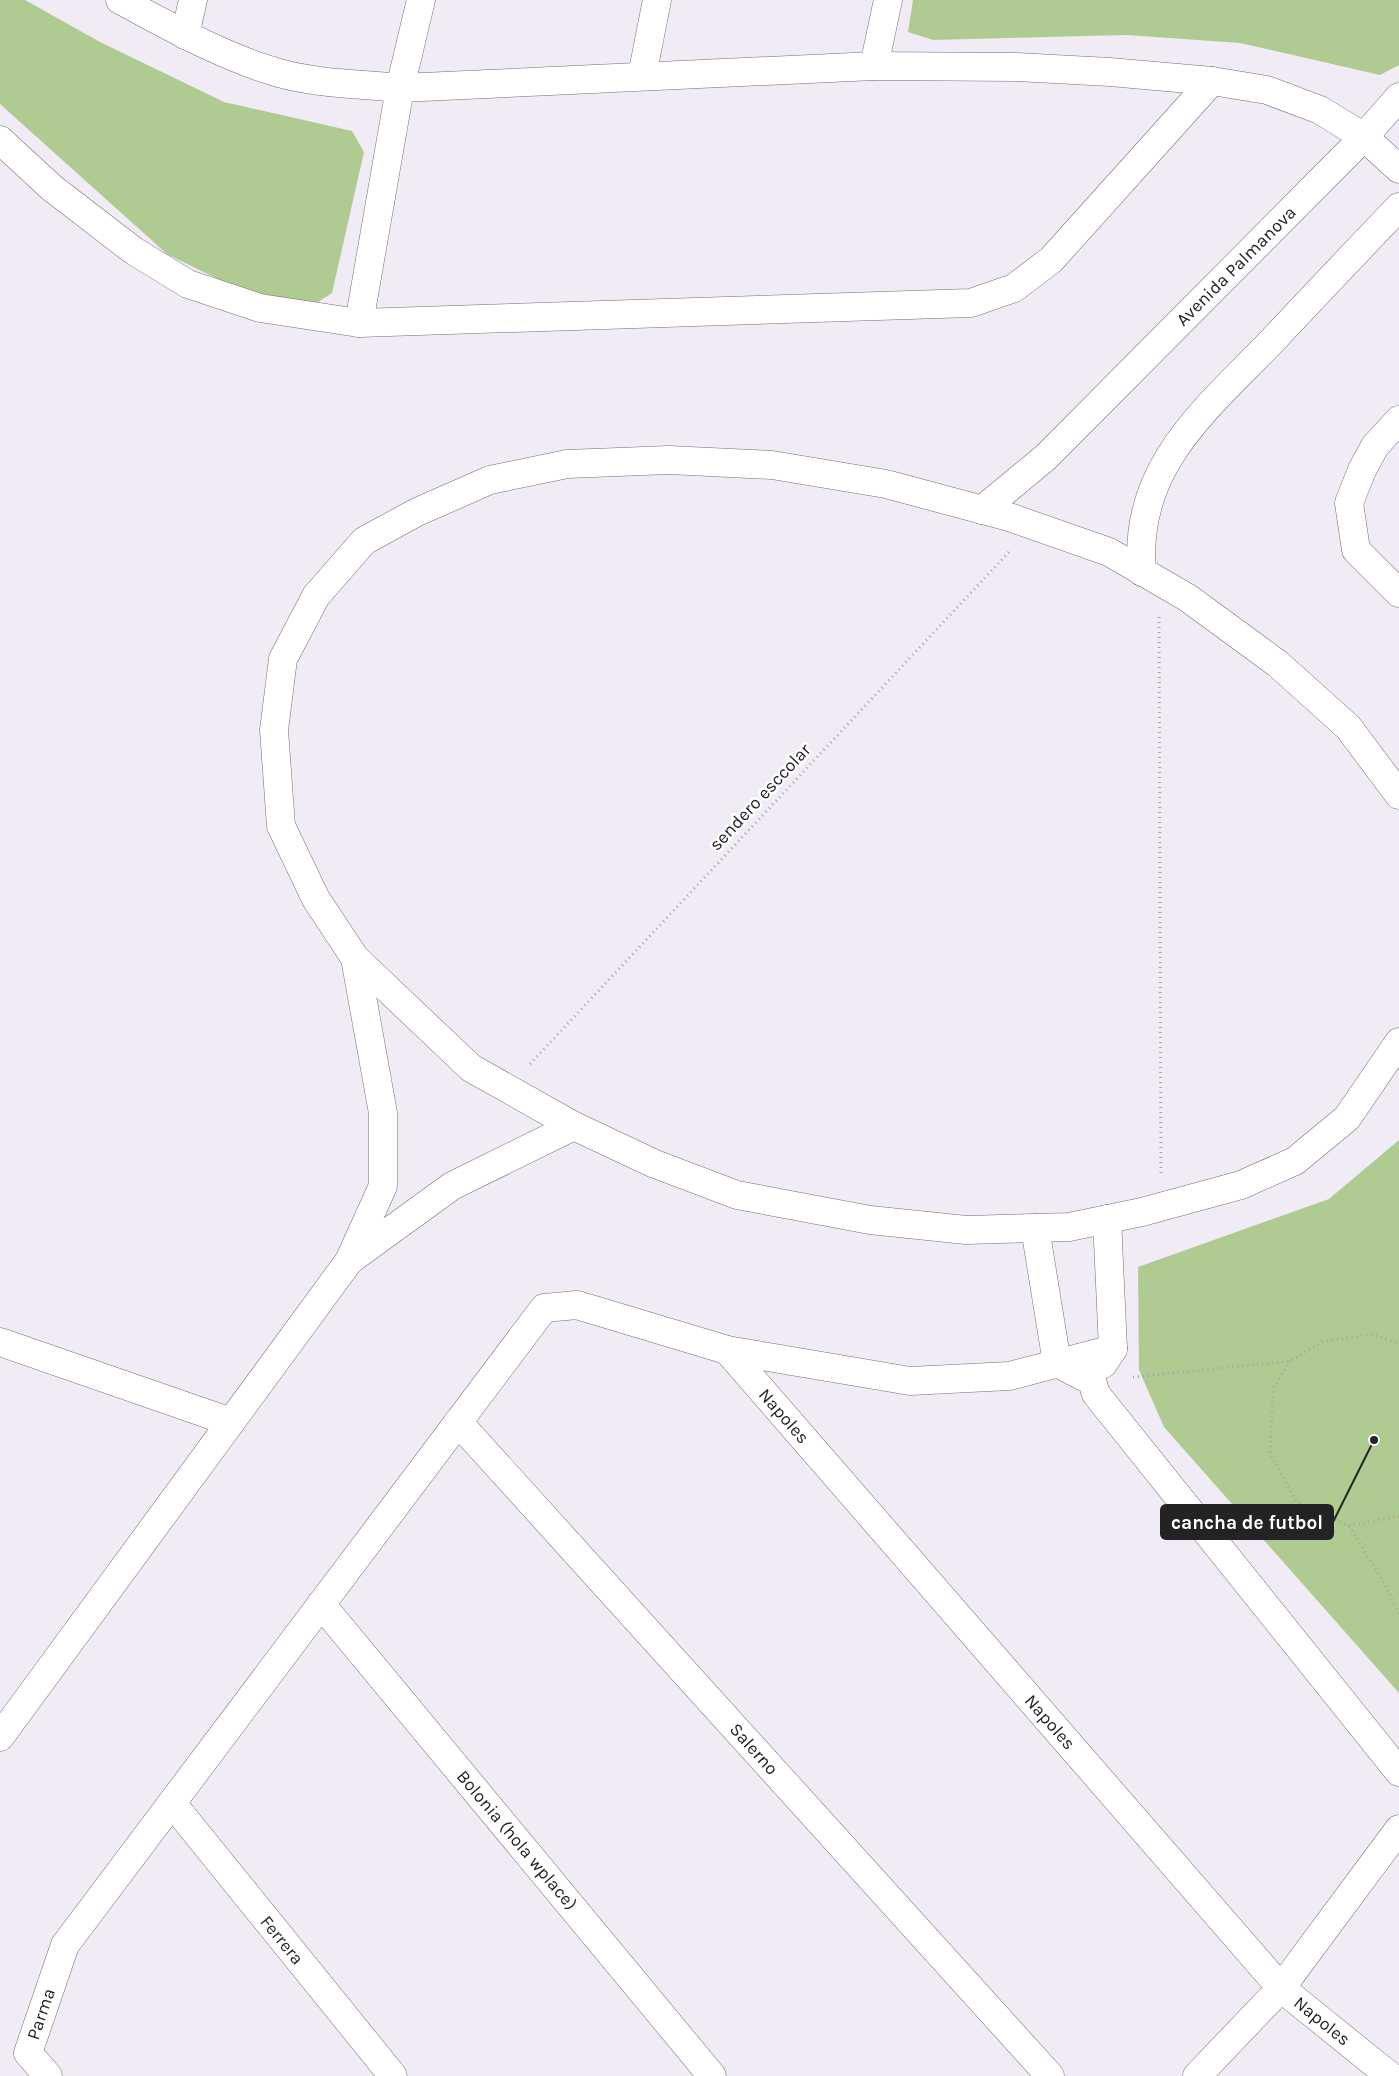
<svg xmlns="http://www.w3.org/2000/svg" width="1399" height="2076" font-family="Karla,sans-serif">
<rect width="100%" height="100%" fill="#f0ebf4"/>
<g fill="#afcb92">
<polygon points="0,0 25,0 100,42 224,102 352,131 364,152 332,293 315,304 246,293 167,254 0,104"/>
<polygon points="913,0 1399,0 1399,65 1380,75 1240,43 1127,35 933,40 908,32"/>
<polygon points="1399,1140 1399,1693 1164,1427 1139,1370 1138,1267 1329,1199"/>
</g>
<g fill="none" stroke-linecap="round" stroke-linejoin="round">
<g stroke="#736f76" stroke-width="29">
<g id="minor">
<path d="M 120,0 C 171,27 223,57 279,73 C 318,84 361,84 400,88 L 874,66 L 1016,67 L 1110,72 L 1212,81 L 1267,90 L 1320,110 L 1364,137 L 1399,169"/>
<polyline points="185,35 193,0"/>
<polyline points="874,66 888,0"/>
<polyline points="642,76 657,0"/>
<polyline points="0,140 52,188 134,251 188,284 260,308 359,323 971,303 1014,288 1051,260 1212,81"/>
<polyline points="359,323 400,88 421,0"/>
<polyline points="1399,420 1375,446 1362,470 1349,503 1356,550 1399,593"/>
<polyline points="982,510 1046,457 1364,137 1399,97"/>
<path d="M 1142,572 C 1132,466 1208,408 1273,340 C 1315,295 1357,251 1399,207"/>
<polyline points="1399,795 1348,727 1278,664 1188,598 1109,552 1009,517 886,484 772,465 669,460 567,464 490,480 417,512 364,541 316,596 283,659 274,730 281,826 316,899 355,958 471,1068 574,1126 655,1164 737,1195 870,1220 966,1230 1069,1227 1142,1212 1241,1185 1295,1161 1347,1118 1399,1042"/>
<polyline points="1035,1228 1057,1363"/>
<polyline points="350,1260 452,1186 574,1126"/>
<polyline points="0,1342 231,1422"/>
<polyline points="727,1350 1281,1988 1390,2076"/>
<polyline points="1057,1363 1092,1381 1096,1394 1399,1772"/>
<polyline points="1103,1364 1113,1349 1107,1219"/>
<polyline points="458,1422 1050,2076"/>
<polyline points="321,1604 712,2076"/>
<polyline points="0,1737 349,1261 383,1186 383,1113 355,958"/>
<polyline points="172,1803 393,2076"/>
<polyline points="48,2076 28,2053 65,1945 544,1308 577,1305 727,1350 910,1381 1009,1376 1113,1349"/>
<polyline points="1197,2076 1281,1988 1399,1829"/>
</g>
</g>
<g stroke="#a7a3aa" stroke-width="3" stroke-dasharray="1 4" stroke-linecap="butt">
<polyline points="1159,617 1161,1174"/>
<polyline points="530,1064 1009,552"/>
<polyline points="1290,1361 1273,1389 1270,1453 1296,1501 1349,1526 1383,1581 1399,1614"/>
<polyline points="1133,1377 1290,1361 1322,1342 1371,1334 1399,1343"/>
<polyline points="1349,1526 1399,1516"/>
</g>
<use href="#minor" stroke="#fff" stroke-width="28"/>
</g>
<g text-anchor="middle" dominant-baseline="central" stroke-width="5" stroke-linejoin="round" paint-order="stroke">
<g font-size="18" fill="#232225" stroke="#fff">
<text transform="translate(1236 266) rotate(-45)">Avenida Palmanova</text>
<text transform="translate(760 797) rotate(-47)">sendero esccolar</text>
<text transform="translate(784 1416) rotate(49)">Napoles</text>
<text transform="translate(1050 1722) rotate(49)">Napoles</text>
<text transform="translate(754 1749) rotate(48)">Salerno</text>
<text transform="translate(517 1840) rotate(50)">Bolonia (hola wplace)</text>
<text transform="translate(282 1940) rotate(51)">Ferrera</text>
<text transform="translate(41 2014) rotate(-71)">Parma</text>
<text transform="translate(1322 2021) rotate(39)">Napoles</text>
</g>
</g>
<path fill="none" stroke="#232225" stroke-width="2" d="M1374 1440L1333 1522"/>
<circle fill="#232225" stroke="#fff" stroke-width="2" cx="1374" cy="1440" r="5"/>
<rect fill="#232225" stroke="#232225" stroke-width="2" x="1161" y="1505" width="172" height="34" rx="5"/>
<g font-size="19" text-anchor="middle" font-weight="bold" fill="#fff">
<text x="1247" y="1529">cancha de futbol</text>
</g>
</svg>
